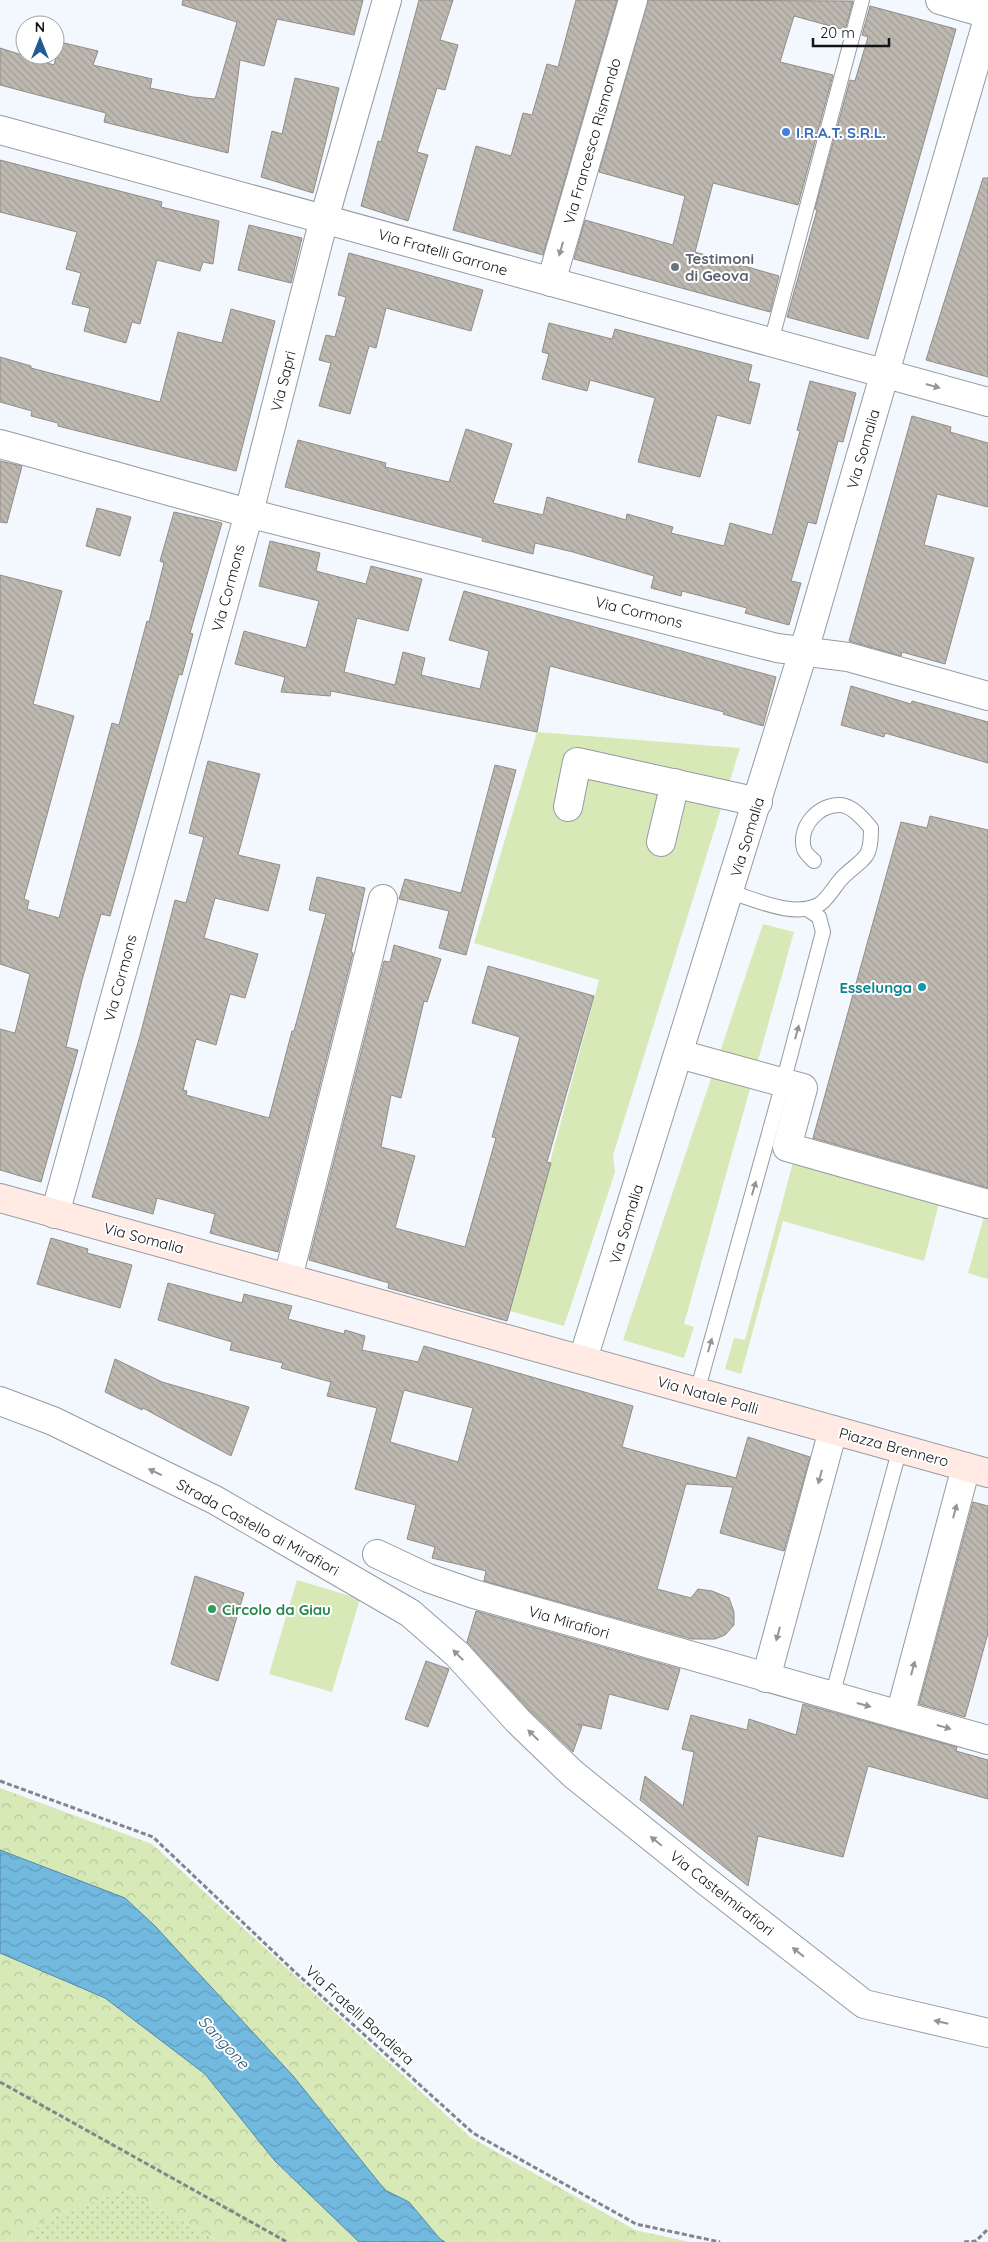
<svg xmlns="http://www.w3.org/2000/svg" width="988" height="2242" font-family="Quicksand,sans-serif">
<defs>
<pattern id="forest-crowns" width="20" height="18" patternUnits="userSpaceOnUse" patternTransform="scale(1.25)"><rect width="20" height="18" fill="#d6e9b6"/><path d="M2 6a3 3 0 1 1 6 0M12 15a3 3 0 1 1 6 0" fill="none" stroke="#b7c79c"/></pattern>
<pattern id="garden-dots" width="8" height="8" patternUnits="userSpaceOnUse" patternTransform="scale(1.25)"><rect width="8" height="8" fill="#d6e9b6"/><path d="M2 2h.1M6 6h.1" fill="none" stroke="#b7c79c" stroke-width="1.8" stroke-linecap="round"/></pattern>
<pattern id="water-waves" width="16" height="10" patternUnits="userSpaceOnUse" patternTransform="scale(1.25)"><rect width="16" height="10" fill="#72b9df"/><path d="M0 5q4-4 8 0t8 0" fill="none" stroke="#629ebf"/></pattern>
<pattern id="building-back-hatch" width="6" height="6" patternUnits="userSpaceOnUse" patternTransform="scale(1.25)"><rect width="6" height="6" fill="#bdb8b0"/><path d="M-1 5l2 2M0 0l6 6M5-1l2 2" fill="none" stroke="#a19d97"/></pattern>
</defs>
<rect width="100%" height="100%" fill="#f3f7fe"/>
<g fill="#d6e9b6">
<polygon points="537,732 740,748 613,1155 615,1172 564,1326 510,1311 599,980 474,943"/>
<polygon points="763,924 794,932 684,1324 694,1327 684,1358 623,1340"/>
<polygon points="794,1159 940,1199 924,1261 783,1221 741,1374 725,1369 734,1338 745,1340"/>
<polygon points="985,1213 988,1214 988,1279 968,1273"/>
<polygon points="297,1580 360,1599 332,1692 269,1674"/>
</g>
<g fill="url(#forest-crowns)">
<polygon points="0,1788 152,1844 470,2137 635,2230 690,2242 445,2242 440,2239 409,2202 385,2190 294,2077 125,1898 0,1850"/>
<polygon points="0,1953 105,1998 205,2074 275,2161 359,2242 221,2242 125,2190 43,2221 26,2242 0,2242"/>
</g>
<polygon fill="url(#garden-dots)" points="125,2190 221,2242 26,2242 43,2221"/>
<polygon fill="url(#water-waves)" stroke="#5588a3" points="0,1850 125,1898 155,1926 294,2077 385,2190 409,2202 440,2239 445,2242 359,2242 275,2161 205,2074 105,1998 0,1953"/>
<g fill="url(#building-back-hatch)" stroke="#928d85" fill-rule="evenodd">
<polygon points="183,0 363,0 354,35 277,19 264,66 240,60 228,153 104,122 106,113 0,85 0,48 54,65 60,42 98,51 93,65 152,79 150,88 193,97 215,99 237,22 182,5"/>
<polygon points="419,0 453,0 440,40 458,45 445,90 437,88 417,152 428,155 408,221 361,206 378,141 381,142"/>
<polygon points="576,0 617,0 543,255 453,230 476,146 511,156 523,113 532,115 547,64 558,67"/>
<polygon points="648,0 853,1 845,30 794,16 780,62 833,75 798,205 713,183 695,252 779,276 770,312 574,259 585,220 673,245 685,196 599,172"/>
<polygon points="870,6 956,29 868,339 787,317 817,210 815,209 850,80 855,81 868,37 862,35"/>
<polygon points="295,78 339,88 313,193 261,177 272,131 282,134"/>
<polygon points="0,160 162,202 161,207 219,221 213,264 203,262 200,271 157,260 140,324 132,322 126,343 84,331 90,308 72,304 81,273 66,269 77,232 0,212"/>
<polygon points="983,178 988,178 988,377 926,360"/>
<polygon points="249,225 302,238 291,283 238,270"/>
<polygon points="349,253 483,290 471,331 386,308 376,348 369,346 350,414 319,406 331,363 319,360 326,335 335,337 346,297 338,295"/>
<polygon points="231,309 275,321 236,471 58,426 58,423 31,416 32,411 0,402 0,357 31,366 31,368 160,402 178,332 222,343"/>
<polygon points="549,323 612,339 615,329 752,365 748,381 760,384 750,424 717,415 700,477 638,462 655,398 590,380 587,391 542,379 549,354 542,352"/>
<polygon points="810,381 856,393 843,442 838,441 816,524 808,522 791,581 801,583 789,625 745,613 747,608 682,591 681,596 651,588 654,576 573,552 535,543 533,554 482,541 483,538 285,487 298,440 386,463 385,467 449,482 466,429 512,444 493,503 543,515 547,497 626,520 627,514 673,527 671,533 724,546 730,523 772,535 800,431 797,430"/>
<polygon points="912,416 951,427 950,432 988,443 988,507 937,494 924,545 974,558 945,664 902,652 901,656 849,641"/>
<polygon points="0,461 22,466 7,523 0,522"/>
<polygon points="97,508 131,517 120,556 86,546"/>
<polygon points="174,512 222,523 190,633 193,634 182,675 179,674 110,916 101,914 82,980 66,1047 78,1050 41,1182 0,1170 0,1029 15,1033 30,974 0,964 0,575 62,591 33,704 74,716 24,899 29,901 27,909 59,918 112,723 119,725 147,621 149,622 164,563 160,561"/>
<polygon points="270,541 320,553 316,571 366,584 371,566 422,579 408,631 357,618 344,672 395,685 403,652 425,658 421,675 480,689 489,651 449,640 464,591 776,677 763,726 723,714 724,712 550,666 537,732 331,691 330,696 281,692 285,677 235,664 244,631 306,648 319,601 259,586"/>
<polygon points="851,686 911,704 912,701 988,722 988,763 885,733 884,737 841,725"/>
<polygon points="208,761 260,774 238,855 280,865 268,911 215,898 204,938 258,954 245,998 230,994 216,1045 196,1039 183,1090 187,1091 186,1095 269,1118 292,1031 294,1031 326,914 309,910 317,877 365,888 351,952 353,953 278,1252 210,1233 215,1214 157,1198 153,1214 92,1197 140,1036 175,900 186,903 204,837 189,833"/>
<polygon points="495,765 516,770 466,955 439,948 449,911 399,899 405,879 461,893"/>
<polygon points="930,816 988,830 988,1188 813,1138 901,822 927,828"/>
<polygon points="394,945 441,959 427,1002 424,1001 401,1098 391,1095 381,1147 415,1156 395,1228 465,1247 496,1138 492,1137 520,1037 472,1023 488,966 594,996 547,1162 551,1163 507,1321 388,1288 389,1283 309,1260 384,961 390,962"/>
<polygon points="51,1238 88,1249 87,1253 132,1265 120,1308 37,1284"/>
<path d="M 168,1283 L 242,1303 L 244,1294 L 292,1306 L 288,1319 L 344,1334 L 345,1330 L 365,1336 L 362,1350 L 418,1362 L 424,1346 L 633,1406 L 622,1447 L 736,1478 L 748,1437 L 810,1457 L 784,1551 L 720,1533 L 733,1487 L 686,1484 L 657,1589 L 691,1598 L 698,1589 L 712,1591 L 729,1598 L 734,1612 L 734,1625 L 725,1635 L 715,1639 L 691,1639 L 484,1581 L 486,1571 L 432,1558 L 435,1547 L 407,1539 L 416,1505 L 355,1489 L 377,1408 L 327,1396 L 331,1382 L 281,1368 L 283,1363 L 230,1350 L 232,1342 L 158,1320 ZM 404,1390 L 473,1408 L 458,1462 L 390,1442 Z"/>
<polygon points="115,1359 162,1382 249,1407 231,1456 143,1408 142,1410 105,1392"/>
<polygon points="973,1502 988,1506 988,1633 965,1717 919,1704"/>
<polygon points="195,1576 244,1593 218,1681 171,1664"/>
<polygon points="476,1611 680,1669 668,1710 609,1694 601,1729 578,1724 582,1726 573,1752 529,1710 467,1642"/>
<polygon points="426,1661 449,1669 428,1727 405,1719"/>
<polygon points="803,1704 957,1747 956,1751 988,1760 988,1799 868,1766 843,1857 758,1836 748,1886 640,1800 645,1776 683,1806 694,1752 682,1749 691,1715 747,1730 749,1719 796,1735"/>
</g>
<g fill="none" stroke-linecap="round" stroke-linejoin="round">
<g stroke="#969aa2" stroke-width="16">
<g id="lane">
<polyline points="771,342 862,0"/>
<path d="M 730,892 C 755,899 794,919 820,904 C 829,898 836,883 845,875 C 866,856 871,859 871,828 C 864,820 853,806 841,805 C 818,804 798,827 804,849 C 805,853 810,857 814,861"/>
<polyline points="697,1392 783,1083 823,932 819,917 807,909"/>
<polyline points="832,1696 900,1448"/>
</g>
</g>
<g stroke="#969aa2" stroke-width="30">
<g id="street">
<polyline points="940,0 988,14"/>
<polyline points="0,130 988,402"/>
<polyline points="551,282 633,0"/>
<polyline points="0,444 248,513 777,648 848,657 988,696"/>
<polyline points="568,807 577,762 758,802"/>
<polyline points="661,842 675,783"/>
<polyline points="679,1054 803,1088 787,1147 988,1204"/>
<polyline points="55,1214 246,524 324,219 387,0"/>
<polyline points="288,1278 383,899"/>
<polyline points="583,1359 810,630 988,19"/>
<polyline points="0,1401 53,1421 215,1500 410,1613 457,1654 518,1721 573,1774 706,1881 864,2004 988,2033"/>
<polyline points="377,1554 428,1578 474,1594 988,1740"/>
<polyline points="766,1678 833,1430"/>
<polyline points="900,1715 966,1467"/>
</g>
</g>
<g stroke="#969aa2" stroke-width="30">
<polyline id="secondary" points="0,1198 988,1473"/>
</g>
<g stroke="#82858a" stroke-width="3" stroke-dasharray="5 2.5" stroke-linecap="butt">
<polyline points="0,1781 153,1837 296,1973 473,2133 636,2224 720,2242"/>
<polyline points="0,2082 287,2242"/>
<polyline points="964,2242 976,2241 988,2229"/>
</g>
<use href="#lane" stroke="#fff" stroke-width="14"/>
<use href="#street" stroke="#fff" stroke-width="28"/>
<use href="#secondary" stroke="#ffebe3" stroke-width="28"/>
</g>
<defs><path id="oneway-solid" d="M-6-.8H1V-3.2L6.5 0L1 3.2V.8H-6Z" transform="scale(1.25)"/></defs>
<g fill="#949597">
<use href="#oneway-solid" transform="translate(561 249) rotate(106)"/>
<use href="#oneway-solid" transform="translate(933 386) rotate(16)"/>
<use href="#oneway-solid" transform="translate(797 1032) rotate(-75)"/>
<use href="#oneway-solid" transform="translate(754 1188) rotate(-74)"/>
<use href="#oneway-solid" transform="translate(710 1345) rotate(-74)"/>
<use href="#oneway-solid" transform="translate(155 1472) rotate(-155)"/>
<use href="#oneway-solid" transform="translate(820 1477) rotate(105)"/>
<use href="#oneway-solid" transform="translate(955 1511) rotate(-75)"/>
<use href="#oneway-solid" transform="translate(778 1634) rotate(105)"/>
<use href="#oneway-solid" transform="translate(458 1655) rotate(-135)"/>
<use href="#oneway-solid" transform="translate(913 1668) rotate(-75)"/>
<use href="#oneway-solid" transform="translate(864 1705) rotate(15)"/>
<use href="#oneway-solid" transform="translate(944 1727) rotate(16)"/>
<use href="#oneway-solid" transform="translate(533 1735) rotate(-136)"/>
<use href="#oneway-solid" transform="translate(656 1841) rotate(-141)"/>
<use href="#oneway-solid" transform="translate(798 1952) rotate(-142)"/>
<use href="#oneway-solid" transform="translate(941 2022) rotate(-167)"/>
</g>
<circle fill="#3f7fe0" stroke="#fff" stroke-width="2" cx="786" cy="132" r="5"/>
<circle fill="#6b7280" stroke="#fff" stroke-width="2" cx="675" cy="267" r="5"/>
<circle fill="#0f9aa8" stroke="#fff" stroke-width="2" cx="922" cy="987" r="5"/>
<circle fill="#2e9e5b" stroke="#fff" stroke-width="2" cx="212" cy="1609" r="5"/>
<g text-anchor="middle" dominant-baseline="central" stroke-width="4" stroke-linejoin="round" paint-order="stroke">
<g font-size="15" font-weight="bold" fill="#366cbe" stroke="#fff" text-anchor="start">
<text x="796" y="132">I.R.A.T. S.R.L.</text>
</g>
<g font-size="15" fill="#121417" stroke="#fff">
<text transform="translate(592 141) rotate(-74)">Via Francesco Rismondo</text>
<text transform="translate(443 252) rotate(16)">Via Fratelli Garrone</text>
<text transform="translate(283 381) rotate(-76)">Via Sapri</text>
<text transform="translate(863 449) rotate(-74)">Via Somalia</text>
<text transform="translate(228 588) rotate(-75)">Via Cormons</text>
<text transform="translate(639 612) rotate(14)">Via Cormons</text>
<text transform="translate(747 837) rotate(-73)">Via Somalia</text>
<text transform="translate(120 978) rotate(-75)">Via Cormons</text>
<text transform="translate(626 1224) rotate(-73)">Via Somalia</text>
<text transform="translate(144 1238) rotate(15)">Via Somalia</text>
<text transform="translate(708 1395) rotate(16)">Via Natale Palli</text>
<text transform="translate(894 1447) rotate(15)">Piazza Brennero</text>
<text transform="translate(258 1527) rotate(29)">Strada Castello di Mirafiori</text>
<text transform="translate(569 1622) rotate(16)">Via Mirafiori</text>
<text transform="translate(722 1893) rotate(38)">Via Castelmirafiori</text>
<text transform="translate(360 2015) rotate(42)">Via Fratelli Bandiera</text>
</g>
<g font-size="15" font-weight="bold" fill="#5b616d" stroke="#fff" text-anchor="start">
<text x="685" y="258">Testimoni<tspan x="685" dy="17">di Geova</tspan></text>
</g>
<g font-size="15" font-weight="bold" fill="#0d838f" stroke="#fff" text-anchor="end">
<text x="912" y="987">Esselunga</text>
</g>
<g font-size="15" font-weight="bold" fill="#27864d" stroke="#fff" text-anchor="start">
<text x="222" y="1609">Circolo da Giau</text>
</g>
<g font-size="16" font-style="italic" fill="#275d79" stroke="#fff">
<text transform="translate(224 2042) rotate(47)">Sangone</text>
</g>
</g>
<g transform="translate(40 40)"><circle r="24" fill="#ffffff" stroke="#a0a1a2"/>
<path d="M0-4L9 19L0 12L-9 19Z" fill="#225a92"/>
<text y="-8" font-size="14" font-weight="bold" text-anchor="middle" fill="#121417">N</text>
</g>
<path d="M813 38v8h76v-8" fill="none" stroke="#121417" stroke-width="2.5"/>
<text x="820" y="38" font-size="15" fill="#121417" stroke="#ffffff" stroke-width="4" paint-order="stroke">20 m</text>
</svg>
